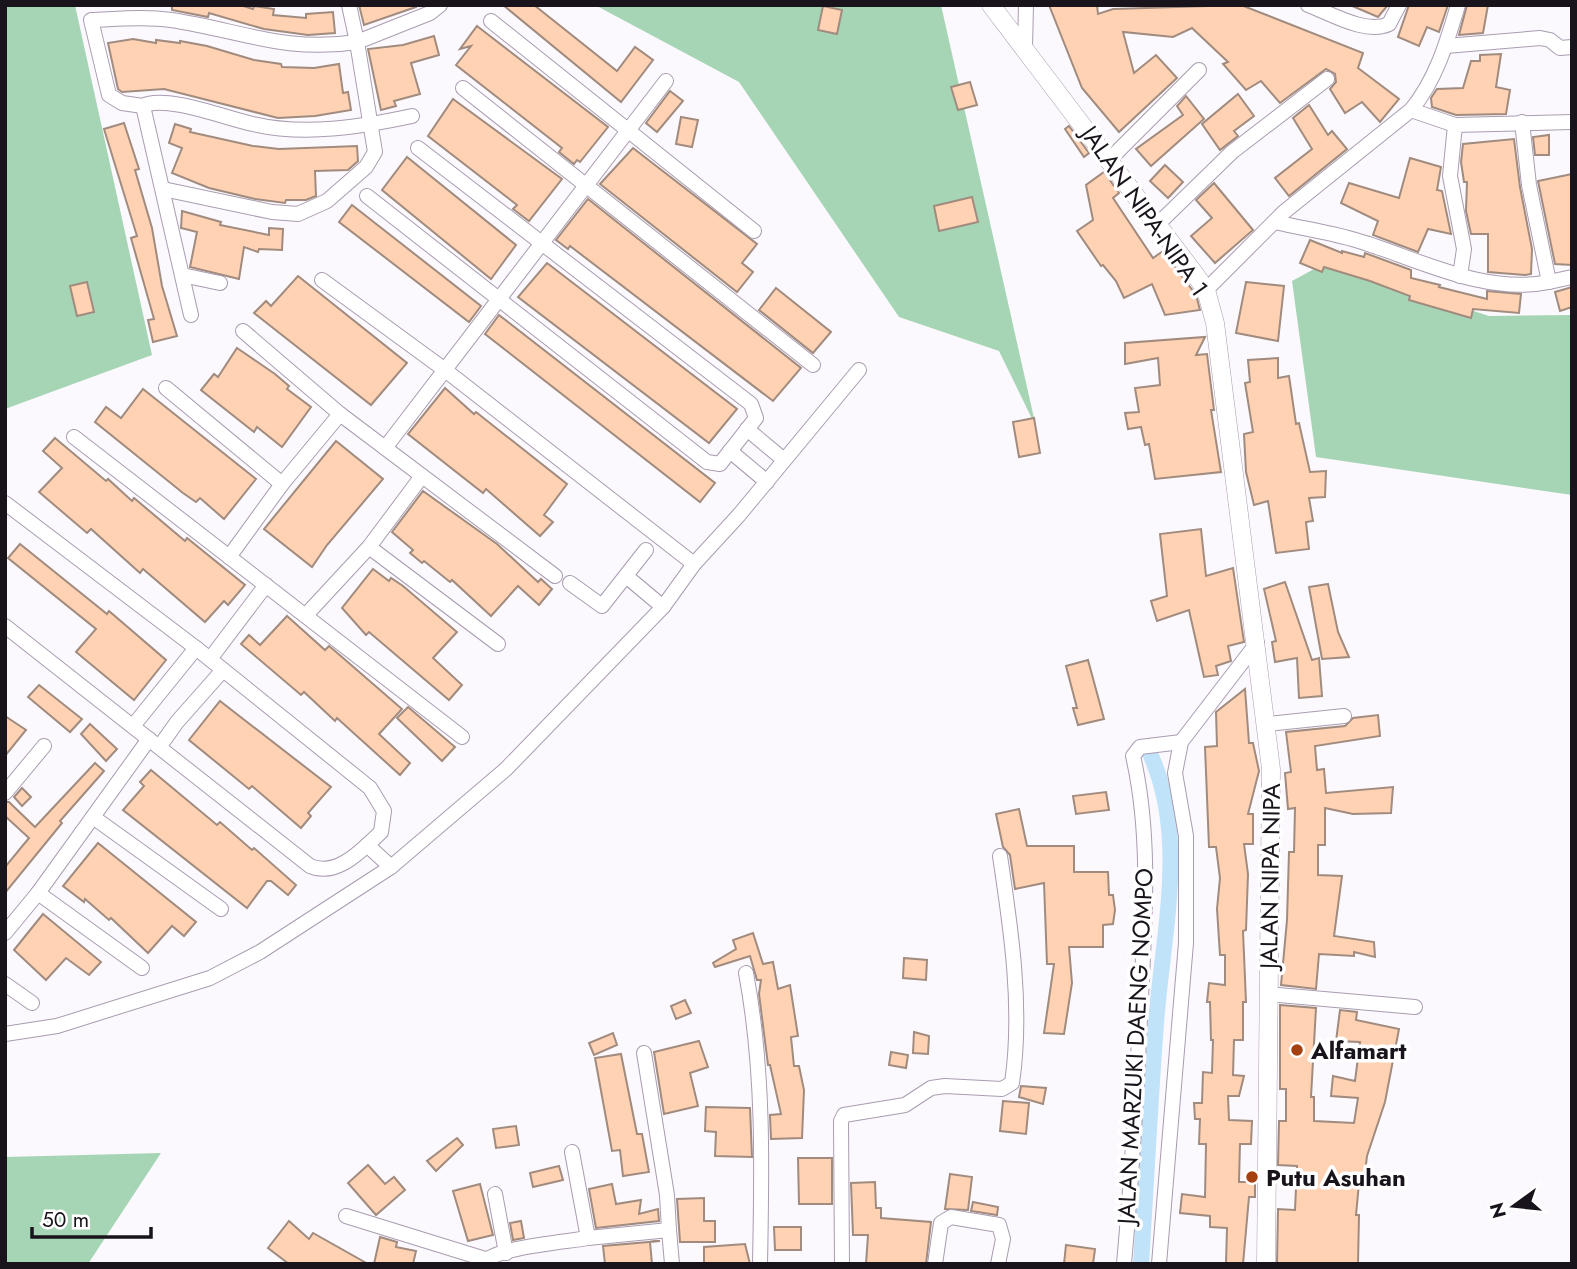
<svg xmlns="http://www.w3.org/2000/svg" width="1577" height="1269" font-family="Jost,sans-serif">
<rect width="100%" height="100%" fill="#fcf9fe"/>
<g fill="#a6d5b5">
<polygon points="5,5 75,5 152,355 5,409"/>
<polygon points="595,5 941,5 1036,427 999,351 899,317 739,82"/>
<polygon points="1325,263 1489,316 1572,315 1572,495 1316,457 1292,281"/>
<polygon points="161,1153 88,1264 5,1264 5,1157"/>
</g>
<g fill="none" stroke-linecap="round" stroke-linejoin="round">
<path stroke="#c0e3f9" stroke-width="16" d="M 1141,1264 C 1146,1184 1150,1104 1156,1024 C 1162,937 1188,839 1151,756"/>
</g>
<g fill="#ffd2b4" stroke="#a08b7e" stroke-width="2">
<polygon points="172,5 240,5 253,9 254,6 274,9 273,15 306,18 306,14 333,12 335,33 308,35 264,29 209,13 208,17 172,10"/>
<polygon points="359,5 416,5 416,7 364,25"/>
<polygon points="503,5 534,5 617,71 635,47 653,60 621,102"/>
<polygon points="1049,5 1097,5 1098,14 1113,9 1241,5 1363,53 1358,68 1399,99 1380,122 1362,102 1345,113 1330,89 1336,82 1335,74 1326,69 1280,103 1261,81 1246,90 1223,64 1228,62 1192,28 1173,37 1123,32 1134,73 1156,55 1177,78 1119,132 1082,88"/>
<polygon points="1350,5 1388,5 1378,17"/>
<polygon points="1409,5 1448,5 1439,32 1427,27 1419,46 1398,37"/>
<polygon points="1467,5 1488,5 1483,33 1459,35"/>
<polygon points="823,6 842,10 837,34 818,30"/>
<polygon points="477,26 608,127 580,162 577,160 574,164 559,152 562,148 456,65 471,46 460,49"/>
<polygon points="434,36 439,55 411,63 420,94 394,101 396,106 381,110 368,49 403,45"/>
<polygon points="133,39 156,43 156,40 180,43 180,41 207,46 254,60 281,64 282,67 314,68 339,64 343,93 348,92 351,110 315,116 278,118 164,89 122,92 118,89 108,43"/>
<polygon points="1501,54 1496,87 1510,90 1506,114 1456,115 1432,107 1431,98 1437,89 1463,88 1471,61 1480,61 1480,55"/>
<polygon points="970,82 977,105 958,110 951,87"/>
<polygon points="670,91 683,101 657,132 646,123"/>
<polygon points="1238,94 1254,116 1234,131 1238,136 1220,150 1202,124"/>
<polygon points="1186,96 1204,119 1151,166 1136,149 1183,115 1177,106"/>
<polygon points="453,99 562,179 529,221 513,209 517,205 428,136"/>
<polygon points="1309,105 1328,135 1332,131 1347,149 1289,196 1275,178 1312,149 1293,118"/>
<polygon points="681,117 698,120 692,147 676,144"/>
<polygon points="124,123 139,169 135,170 152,228 162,286 177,336 153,342 148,320 154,319 131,238 137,236 104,129"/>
<polygon points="175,124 191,129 190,132 253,146 279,149 357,146 358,161 348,170 315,171 316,196 306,200 286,200 285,203 255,199 209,188 172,173 182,148 169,143"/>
<polygon points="1069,126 1089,153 1084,157 1065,129"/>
<polygon points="1549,135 1549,155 1535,155 1533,137"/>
<polygon points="1514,139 1520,187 1532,249 1531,274 1525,275 1488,272 1488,234 1471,234 1466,211 1467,182 1464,182 1461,162 1463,144"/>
<polygon points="633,148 757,244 742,263 753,272 737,292 600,184"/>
<polygon points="407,157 516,245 491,279 382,190"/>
<polygon points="1410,158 1441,167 1437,190 1442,191 1451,234 1428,229 1418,252 1373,235 1378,221 1341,203 1349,183 1399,198"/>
<polygon points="1165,165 1183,182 1168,198 1150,181"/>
<polygon points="1104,172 1119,193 1113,198 1153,258 1163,251 1196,295 1200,310 1165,315 1152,284 1124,298 1116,281 1103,265 1101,266 1077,231 1093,220 1086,185"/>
<polygon points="1572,174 1572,265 1555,264 1538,181"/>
<polygon points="1214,183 1253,230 1215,263 1191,236 1212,218 1196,200"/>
<polygon points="972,197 978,222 939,231 934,206"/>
<polygon points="588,199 801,368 773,401 570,246 568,249 556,240"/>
<polygon points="352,205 481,306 469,322 339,222"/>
<polygon points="182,211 221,222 220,225 269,235 269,228 283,229 282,250 259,249 258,252 244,247 239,279 190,267 197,232 181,228"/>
<polygon points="1310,240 1342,253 1342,251 1364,257 1365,253 1411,270 1411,278 1440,285 1439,287 1487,299 1487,291 1521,294 1519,313 1473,309 1471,318 1409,300 1410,296 1370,281 1324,267 1322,272 1300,263"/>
<polygon points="547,263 737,409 709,443 518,297"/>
<polygon points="298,276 407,363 371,405 254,313 266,301 271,306"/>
<polygon points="87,282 94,312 77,316 70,286"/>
<polygon points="1246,282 1284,286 1278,341 1236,333"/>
<polygon points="1572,287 1572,307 1560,311 1555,292"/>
<polygon points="776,288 831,332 813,353 759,310"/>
<polygon points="499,315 715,483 700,502 485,334"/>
<polygon points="1205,337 1196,355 1207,354 1214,410 1211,410 1221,472 1155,479 1149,444 1145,445 1141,427 1128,429 1125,413 1139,412 1135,388 1160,385 1158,358 1125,364 1125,343"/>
<polygon points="237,348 275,374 289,386 287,389 311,407 282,447 257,427 254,432 201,390 214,374 218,377"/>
<polygon points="1278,358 1278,378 1289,376 1296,424 1299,423 1310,472 1326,471 1325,497 1309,498 1313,521 1306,522 1309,549 1276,553 1268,501 1254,505 1246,472 1244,434 1253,432 1245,383 1250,382 1248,360"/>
<polygon points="445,388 474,414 476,412 567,484 544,515 553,522 540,536 486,489 483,493 408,434"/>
<polygon points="143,389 256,479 224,519 200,498 196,502 183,493 95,422 106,407 121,418"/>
<polygon points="1034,418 1040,453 1019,457 1013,422"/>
<polygon points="55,438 106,481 108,479 132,501 134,498 185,541 187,538 245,585 228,605 224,601 205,622 143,569 140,573 91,529 87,533 39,492 62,468 43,451"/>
<polygon points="336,441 383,479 327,545 312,567 264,529"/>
<polygon points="423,491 497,544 538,582 541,579 552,589 539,605 518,586 491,616 452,580 450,582 424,561 422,563 410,553 413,550 392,532"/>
<polygon points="1201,529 1206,576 1233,568 1244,642 1228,646 1231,661 1216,666 1218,675 1204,677 1189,610 1157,621 1151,601 1167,596 1160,534"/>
<polygon points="20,544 107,614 109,611 166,660 134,700 76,652 96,629 8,558"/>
<polygon points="373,569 389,581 391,578 403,586 457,632 433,658 462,685 449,700 369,632 366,635 342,608"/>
<polygon points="1285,582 1312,660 1319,658 1322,696 1299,698 1297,658 1275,662 1272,642 1276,641 1264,589"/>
<polygon points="1328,584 1338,632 1349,657 1322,659 1309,587"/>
<polygon points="287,616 325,650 329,646 335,651 402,709 379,734 410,763 400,775 337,718 335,721 304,692 301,695 241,644 249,635 260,645"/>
<polygon points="1088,660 1104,719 1078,725 1073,708 1077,708 1066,666"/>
<polygon points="39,685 82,719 70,732 28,697"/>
<polygon points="1245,689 1249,743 1253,743 1259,771 1248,814 1253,814 1253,844 1244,844 1248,874 1246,930 1243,931 1246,1002 1243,1002 1243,1040 1234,1040 1233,1075 1244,1076 1239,1096 1228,1096 1229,1120 1252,1121 1251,1144 1240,1144 1239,1182 1255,1182 1255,1197 1249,1197 1243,1264 1226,1264 1227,1228 1210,1227 1210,1216 1180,1213 1182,1194 1205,1197 1206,1144 1199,1144 1200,1119 1195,1119 1194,1103 1202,1103 1203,1072 1212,1073 1213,1040 1211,1040 1210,1002 1207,1002 1209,983 1225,985 1225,955 1220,955 1217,909 1220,878 1216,847 1209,847 1205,747 1217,746 1216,712"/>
<polygon points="220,701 331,787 308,813 311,816 301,828 252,786 249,789 189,740"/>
<polygon points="408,707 455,747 442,761 397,718"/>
<polygon points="1378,715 1380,736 1315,746 1317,770 1324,769 1326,793 1393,787 1391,813 1353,814 1325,808 1325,845 1318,845 1318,875 1342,876 1334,936 1374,942 1375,957 1354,952 1354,956 1319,954 1316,989 1281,985 1287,920 1289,852 1294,852 1295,808 1288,809 1285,773 1291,772 1286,732 1345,726 1353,718"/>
<polygon points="5,716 26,730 5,756"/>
<polygon points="90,724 117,749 106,761 81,734"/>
<polygon points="95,763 104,771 60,821 62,823 5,893 5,867 29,838 5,816 5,802 9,802 35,827"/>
<polygon points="151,770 217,825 220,822 252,850 254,848 296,885 288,895 271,881 267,881 247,908 123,810 144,786 140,782"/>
<polygon points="22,788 31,797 22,806 14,797"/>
<polygon points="1106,792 1109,810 1076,814 1073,796"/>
<polygon points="1019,809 1027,846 1074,846 1074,872 1108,872 1109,895 1113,895 1115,910 1113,924 1103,925 1103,947 1069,947 1072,983 1064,1034 1044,1033 1054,964 1047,964 1044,883 1015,889 1010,855 1003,847 996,814"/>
<polygon points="98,843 196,922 184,936 172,926 148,953 111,918 109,920 85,899 84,902 63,886"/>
<polygon points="43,914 101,962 89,975 66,958 46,980 14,950"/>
<polygon points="753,933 763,964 773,962 778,989 790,985 798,1036 791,1037 794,1066 799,1066 804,1090 802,1138 771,1139 770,1115 781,1114 770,1065 768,1065 759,994 761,980 757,980 750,956 715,967 713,963 736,949 733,940"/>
<polygon points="904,958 927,960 926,980 903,978"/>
<polygon points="685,1000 691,1013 676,1019 671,1006"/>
<polygon points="1280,1005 1316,1008 1311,1097 1314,1097 1314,1121 1354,1123 1358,1098 1331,1096 1333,1076 1355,1081 1360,1042 1336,1041 1340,1010 1357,1012 1356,1020 1399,1029 1385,1102 1367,1156 1365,1173 1360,1173 1356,1215 1359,1215 1358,1264 1277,1264 1278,1209 1295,1210 1297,1166 1278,1165 1279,1121 1286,1121 1286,1089 1280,1089"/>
<polygon points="914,1032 929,1036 928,1054 913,1053"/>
<polygon points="613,1033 617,1045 594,1055 589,1043"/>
<polygon points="699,1041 708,1067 690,1073 698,1106 664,1114 654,1052"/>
<polygon points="891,1052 908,1055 906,1068 889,1065"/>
<polygon points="621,1054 637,1134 642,1134 649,1172 623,1176 620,1150 612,1151 595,1058"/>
<polygon points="1021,1086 1046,1088 1043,1104 1019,1097"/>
<polygon points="1003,1101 1029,1103 1026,1134 1000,1131"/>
<polygon points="706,1107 750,1108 752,1157 715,1156 716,1132 705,1131"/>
<polygon points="516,1126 519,1145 496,1148 493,1129"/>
<polygon points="457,1138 463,1145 436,1171 427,1161"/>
<polygon points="798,1158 832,1158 832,1204 799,1204"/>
<polygon points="368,1165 385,1184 394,1177 405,1190 376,1215 348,1183"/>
<polygon points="559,1166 563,1180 533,1187 530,1173"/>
<polygon points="950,1174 972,1177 968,1210 945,1209"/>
<polygon points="875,1182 876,1208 881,1208 881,1218 931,1222 926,1264 866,1264 868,1235 853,1235 851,1183"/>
<polygon points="480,1184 493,1235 468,1241 453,1191"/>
<polygon points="612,1184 616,1204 641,1200 639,1214 658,1209 659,1221 596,1228 589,1189"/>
<polygon points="704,1198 704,1221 715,1221 715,1242 680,1242 677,1199"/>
<polygon points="973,1202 998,1207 997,1215 971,1211"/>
<polygon points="289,1221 309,1239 313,1233 368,1264 289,1264 268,1248"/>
<polygon points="521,1221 524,1238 513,1240 510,1223"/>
<polygon points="774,1227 801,1227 801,1250 775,1250"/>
<polygon points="380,1237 397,1242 396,1247 416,1251 413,1264 374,1264"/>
<polygon points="660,1241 650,1242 652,1264 605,1264 603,1246"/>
<polygon points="745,1244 750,1264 704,1264 704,1247"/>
<polygon points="1066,1245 1095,1249 1093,1264 1064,1264"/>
</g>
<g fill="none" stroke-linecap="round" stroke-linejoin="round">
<g stroke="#a99cb0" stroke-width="16">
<g id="minor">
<path d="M 1308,5 C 1330,13 1366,35 1389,24 L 1399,5"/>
<polyline points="491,21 754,231"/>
<polyline points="1446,46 1540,38 1550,40 1560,48 1572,47"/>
<polyline points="1025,47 1026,5"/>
<polyline points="463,88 813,365"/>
<path d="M 143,106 L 122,103 L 109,95 L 91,20 C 117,19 145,16 171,20 C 239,30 285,53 357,42 L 349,5"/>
<polyline points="1411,110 1455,125"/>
<polyline points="1522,122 1529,185 1549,282 1572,277"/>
<polyline points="1110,159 1199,70"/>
<polyline points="163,189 272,212 298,214 327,201 366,167 375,152 357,42 430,13 440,5"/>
<polyline points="367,196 707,462 720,464 756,418 751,404 418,148"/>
<path d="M 1275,222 C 1304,229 1336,233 1365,243 C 1422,261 1487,295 1549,282"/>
<polyline points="1158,224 1232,152 1327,79"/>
<polyline points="182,275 220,283"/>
<polyline points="1460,276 1464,249 1450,176 1455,125 1572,122"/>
<polyline points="322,280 445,370 694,564"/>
<path d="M 1206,290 L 1284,212 L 1411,110 C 1436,80 1447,42 1458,5"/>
<path d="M 191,315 L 143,106 C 165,94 228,119 253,124 C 304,136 361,127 412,116"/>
<polyline points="243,331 340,414 555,576"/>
<polyline points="166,388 282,484"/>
<polyline points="747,429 784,460"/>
<polyline points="74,437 462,737"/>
<polyline points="385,448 666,81"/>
<polyline points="730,451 767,482"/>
<path d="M 5,503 L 196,648 L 370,788 L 384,811 L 381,832 C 363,849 337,878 310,866 L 5,626"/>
<polyline points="369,547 498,644"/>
<polyline points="229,557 282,484 340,414"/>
<polyline points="626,576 663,607"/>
<polyline points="570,583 602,606 646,550"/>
<polyline points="306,615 369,547 422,476"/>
<polyline points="210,659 266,585"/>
<polyline points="1268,724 1344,716"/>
<polyline points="133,726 196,648"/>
<polyline points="160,746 177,722 223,670"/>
<polyline points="5,793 44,746"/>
<polyline points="93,817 221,909"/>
<polyline points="367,845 391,867"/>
<polyline points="38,893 142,968"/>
<polyline points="5,933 38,893 149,739"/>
<path d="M 746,973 C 764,1069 762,1166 760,1264"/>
<polyline points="5,984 32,1003"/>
<polyline points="1268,994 1415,1007"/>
<polyline points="5,1034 57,1026 210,978 260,952 391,867 506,769 663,607 694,564 739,515 859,370"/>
<polyline points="644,1053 667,1195 669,1230"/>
<polyline points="572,1152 588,1238 669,1230 672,1264"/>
<polyline points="495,1194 506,1253"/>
<polyline points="346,1216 485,1259"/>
<path d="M 482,1264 C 494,1247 566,1242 588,1238"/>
<path d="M 842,1264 L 841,1121 L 844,1115 L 905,1105 L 931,1088 L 945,1086 L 1002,1089 L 1012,1083 C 1023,1009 1011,929 1000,856"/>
<polyline points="935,1264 941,1223 951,1217 999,1225 1003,1239 998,1264"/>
<path d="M 1124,1264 C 1132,1175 1137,1086 1141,997 C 1145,918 1151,834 1133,756 L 1140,747 L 1181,742"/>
<polyline points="1159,1264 1186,943 1186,836 1175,773 1181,742 1257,643"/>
</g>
</g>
<g stroke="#a99cb0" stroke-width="19">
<polyline id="tertiary" points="991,5 1194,273 1206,290 1215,323 1271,769 1266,1264"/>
</g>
<use href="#minor" stroke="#fff" stroke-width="14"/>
<use href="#tertiary" stroke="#fff" stroke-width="18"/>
</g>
<g fill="#a54010" stroke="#fff" stroke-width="2.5">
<circle cx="1297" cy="1050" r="7"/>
<circle cx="1252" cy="1177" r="7"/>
</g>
<g text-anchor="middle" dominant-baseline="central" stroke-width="7" stroke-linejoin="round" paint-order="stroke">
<g font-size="24" fill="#19141b" stroke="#fff">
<text transform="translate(1145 211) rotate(55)">JALAN NIPA-NIPA 1</text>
<text transform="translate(1270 876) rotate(-89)">JALAN NIPA NIPA</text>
<text transform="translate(1135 1046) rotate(-87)">JALAN MARZUKI DAENG NOMPO</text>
</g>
<g font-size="24" font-weight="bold" fill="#19141b" stroke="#fff" text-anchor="start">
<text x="1311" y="1050">Alfamart</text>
<text x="1266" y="1177">Putu Asuhan</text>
</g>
</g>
<rect width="1577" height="1269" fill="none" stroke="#19141b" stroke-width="14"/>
<g transform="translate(1514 1206) rotate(255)" stroke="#ffffff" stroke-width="5" paint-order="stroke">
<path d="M0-5L12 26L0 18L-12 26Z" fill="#19141b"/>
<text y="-10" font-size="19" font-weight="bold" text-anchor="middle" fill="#19141b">N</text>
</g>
<path d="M32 1227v10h119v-10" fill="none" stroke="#19141b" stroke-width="3.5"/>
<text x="42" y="1227" font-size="21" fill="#19141b" stroke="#ffffff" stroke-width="5" paint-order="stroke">50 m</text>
</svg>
